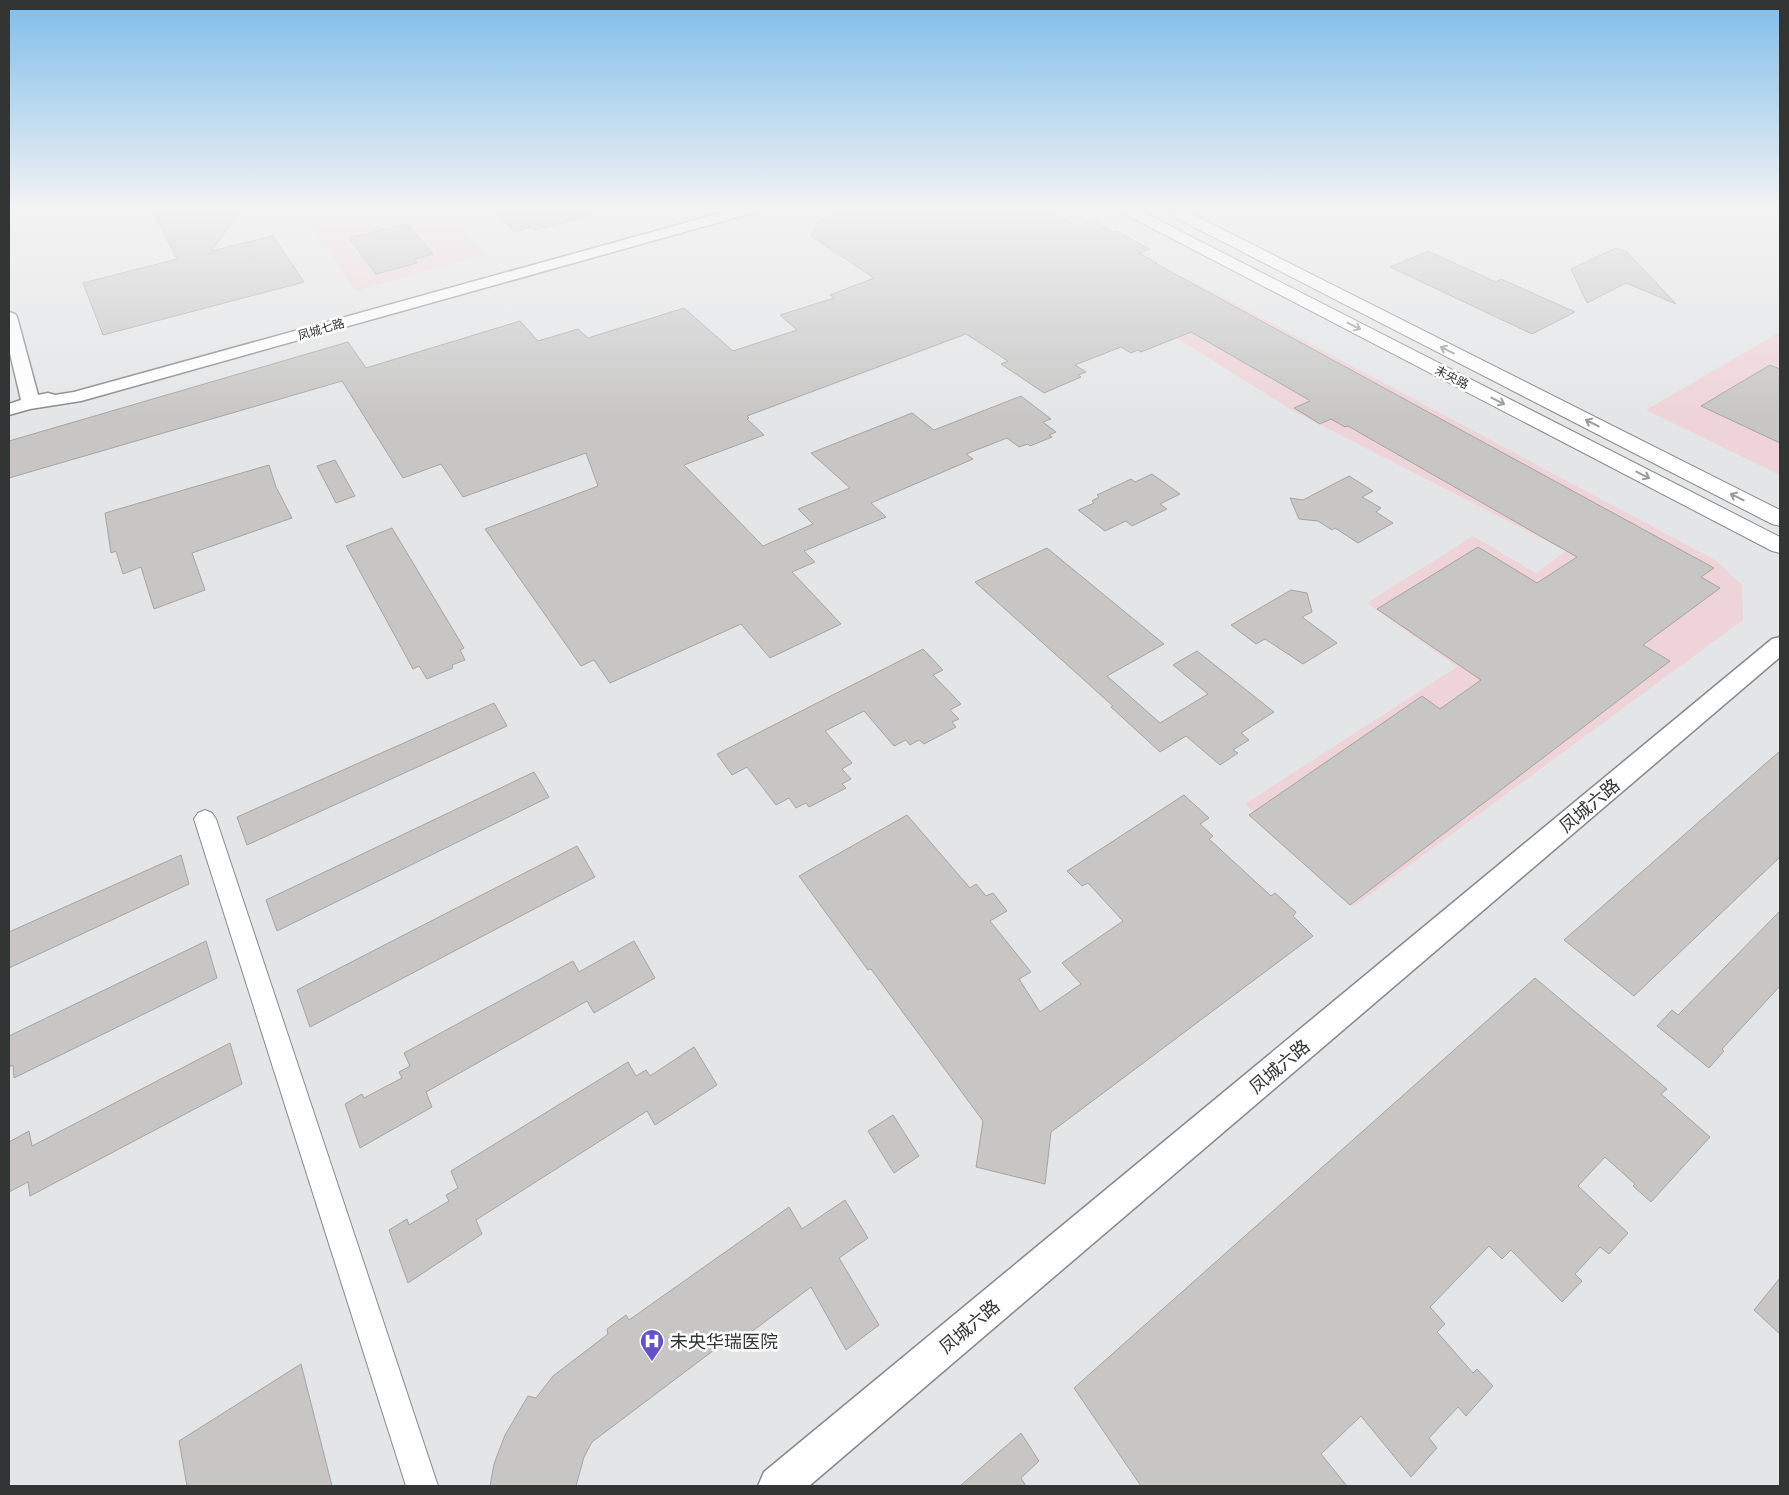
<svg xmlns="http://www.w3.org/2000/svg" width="1789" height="1495" font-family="Manrope,'Noto Sans SC',sans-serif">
<rect width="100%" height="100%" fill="#e4e5e6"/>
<g fill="#eed3d8">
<polygon points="353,208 441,208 485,254 356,291 307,219"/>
<polygon points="1187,278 1715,560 1742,585 1743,620 1354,906 1245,804 1457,667 1367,603 1473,536 1536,573 1566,551 1290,409 1120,302"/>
<polygon points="1780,332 1780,475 1646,410"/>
</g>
<g fill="#c7c6c5" stroke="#a5a4a2">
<polygon points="151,208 243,208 211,251 273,236 304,282 103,335 83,283 177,259"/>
<polygon points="490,208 593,208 594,214 535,230 532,227 515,232"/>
<polygon points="862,208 1043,208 1076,226 1093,221 1113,232 1116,231 1150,249 1139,253 1157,263 1155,263 1714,568 1701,577 1720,588 1643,645 1670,661 1350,905 1249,815 1422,696 1440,709 1481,680 1377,609 1478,547 1537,583 1577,557 1348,426 1345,427 1331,419 1320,424 1294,408 1310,401 1309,400 1191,332 1141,352 1138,350 1131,353 1121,347 1075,365 1086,372 1078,375 1081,377 1044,393 1001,364 1008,361 966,334 747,416 749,418 747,419 764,435 684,465 763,546 813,524 798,509 850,488 811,453 912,413 934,430 1021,396 1051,419 1043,422 1056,432 1049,435 1052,437 1030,446 1028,444 1019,447 1007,438 966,454 973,459 871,503 886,517 804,551 815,562 792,572 841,624 770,658 741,624 610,683 594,660 581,666 485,529 598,486 586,453 463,497 441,464 403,478 342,381 9,478 9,441 348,342 366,368 520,321 538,341 578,329 588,338 684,308 733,351 797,330 780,315 834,298 830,295 874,278 811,236 819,221"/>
<polygon points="407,224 433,254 414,259 417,263 376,274 349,238"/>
<polygon points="1616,248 1627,252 1676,304 1626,283 1587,303 1571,269"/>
<polygon points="1428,251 1496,282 1501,279 1575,312 1532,334 1390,267"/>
<polygon points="1770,365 1780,369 1780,443 1701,406"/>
<polygon points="335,460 355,496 336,503 317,466"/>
<polygon points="269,465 276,487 292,518 192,553 205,590 154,609 141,567 123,574 116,551 111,553 105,513"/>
<polygon points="1152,474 1180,494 1160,504 1167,509 1132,526 1126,521 1105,531 1078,510 1094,503 1092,501 1099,497 1097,495 1131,479 1135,482"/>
<polygon points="1349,476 1373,491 1362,497 1381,508 1376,512 1393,523 1358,543 1335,528 1332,530 1318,521 1299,519 1290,498 1303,500"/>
<polygon points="392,528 464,648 460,650 465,660 452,665 453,668 427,679 419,666 413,669 346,546"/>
<polygon points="1047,548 1164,644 1107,676 1160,723 1208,694 1173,665 1197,651 1274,712 1241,733 1249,740 1233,750 1238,753 1220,765 1186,736 1160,752 1111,707 1113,706 975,582"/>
<polygon points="1291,590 1307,593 1312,612 1302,617 1337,643 1303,664 1265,639 1256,644 1231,625"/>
<polygon points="923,649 943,670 933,675 961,704 950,710 959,719 952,722 956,727 924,744 919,740 910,745 906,740 894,746 864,711 825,731 852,763 842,769 851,779 842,784 846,788 809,807 806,803 796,808 789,798 776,805 747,767 732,775 717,754"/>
<polygon points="494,703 507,726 247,845 237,817"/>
<polygon points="1780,751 1780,857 1634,996 1564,940"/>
<polygon points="534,772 549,797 277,931 266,900"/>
<polygon points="1184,795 1209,818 1200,824 1213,836 1209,839 1271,896 1275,893 1296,912 1293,916 1313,936 1051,1132 1045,1184 976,1167 983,1121 871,969 868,970 799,876 907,815 970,888 976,884 986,896 993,893 1007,911 990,921 1031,972 1019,979 1040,1012 1081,984 1062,963 1123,921 1088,883 1082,886 1067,871"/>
<polygon points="577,846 595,877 310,1027 297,990"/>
<polygon points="181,855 189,884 9,968 9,932"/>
<polygon points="1780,911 1780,986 1722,1049 1724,1051 1709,1068 1657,1026 1672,1010 1678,1015"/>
<polygon points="206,941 217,978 14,1078 13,1065 9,1067 9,1036"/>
<polygon points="634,941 655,978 594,1013 587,1001 426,1092 432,1107 360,1148 345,1104 362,1094 364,1098 402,1078 399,1072 410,1066 404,1053 573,961 579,972"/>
<polygon points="1535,978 1667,1089 1661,1094 1710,1137 1651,1202 1633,1186 1635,1184 1605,1157 1578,1186 1628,1233 1609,1254 1600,1247 1575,1274 1582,1281 1562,1302 1511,1250 1502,1259 1489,1246 1430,1307 1445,1324 1437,1332 1473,1373 1477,1369 1493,1386 1466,1416 1458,1407 1429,1438 1437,1448 1411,1477 1361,1416 1321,1454 1347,1486 1141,1486 1074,1388"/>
<polygon points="230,1043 242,1084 30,1196 28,1182 9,1192 9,1142 29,1131 32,1146"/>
<polygon points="694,1047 717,1085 655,1125 647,1111 476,1220 482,1234 408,1283 389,1230 407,1219 409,1225 449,1201 446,1195 458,1188 451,1171 628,1062 636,1076 646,1070 650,1076"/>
<polygon points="893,1115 919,1156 894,1173 868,1131"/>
<polygon points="845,1200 868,1238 839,1258 879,1325 846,1350 811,1287 738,1342 734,1335 592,1442 584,1457 576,1486 490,1486 494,1464 505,1435 528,1396 536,1398 553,1376 608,1334 607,1329 626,1315 629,1320 789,1207 802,1229"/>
<polygon points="1780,1278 1780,1334 1754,1310"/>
<polygon points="301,1364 332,1486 187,1486 179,1441"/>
<polygon points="1021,1433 1039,1461 1021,1478 1026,1486 960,1486"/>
</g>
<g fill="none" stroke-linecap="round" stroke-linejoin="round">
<g stroke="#878889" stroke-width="2">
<polygon id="minor" points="205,810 212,813 216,819 438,1486 406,1486 194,819 198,813"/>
</g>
<g stroke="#878889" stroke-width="3">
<g id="tertiary">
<polygon points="739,208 761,208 759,211 81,401 30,409 9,415 9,404 21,400 9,349 9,312 15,314 17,317 38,395 48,393 55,395 74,392"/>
<polygon points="1780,637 1780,657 809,1486 758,1486 764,1472 1772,639"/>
</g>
</g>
<g stroke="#878889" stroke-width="2">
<g id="primary">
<polygon points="1116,208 1135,208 1780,537 1780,553 1772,551 1119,211"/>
<polygon points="1160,208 1180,208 1780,510 1780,526 1772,524 1163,211"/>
</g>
</g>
<use href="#minor" fill="#fff" fill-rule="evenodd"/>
<use href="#tertiary" fill="#fff" fill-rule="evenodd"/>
<use href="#primary" fill="#fff" fill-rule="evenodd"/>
</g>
<defs><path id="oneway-shaft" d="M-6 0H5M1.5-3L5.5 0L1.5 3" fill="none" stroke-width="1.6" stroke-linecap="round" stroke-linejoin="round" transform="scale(1.25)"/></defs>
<g stroke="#999a9a">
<use href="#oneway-shaft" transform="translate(1354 326) rotate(27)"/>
<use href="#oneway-shaft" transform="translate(1447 350) rotate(-153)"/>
<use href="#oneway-shaft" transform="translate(1498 401) rotate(27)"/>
<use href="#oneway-shaft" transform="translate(1592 423) rotate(-153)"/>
<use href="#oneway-shaft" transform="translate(1643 475) rotate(27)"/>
<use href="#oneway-shaft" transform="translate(1737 497) rotate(-153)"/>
</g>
<linearGradient id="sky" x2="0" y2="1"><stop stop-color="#7ebdea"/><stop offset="0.5" stop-color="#f3f3f4"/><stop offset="1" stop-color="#f3f3f4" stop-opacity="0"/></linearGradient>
<rect width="1789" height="417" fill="url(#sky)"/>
<defs>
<g id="hospital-pin" transform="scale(1.25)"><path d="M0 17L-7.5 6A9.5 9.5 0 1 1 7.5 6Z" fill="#6351ca" stroke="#fff"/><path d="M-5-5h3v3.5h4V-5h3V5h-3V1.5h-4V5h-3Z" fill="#fff"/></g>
</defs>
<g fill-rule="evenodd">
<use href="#hospital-pin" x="652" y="1341"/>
</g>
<g text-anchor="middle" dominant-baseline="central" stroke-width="5" stroke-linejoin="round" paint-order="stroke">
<g font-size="12" fill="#333434" stroke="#fff">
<text transform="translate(321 329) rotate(-16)">凤城七路</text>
<text transform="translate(1452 377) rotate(27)">未央路</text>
</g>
<g font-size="18" fill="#333434" stroke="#fff">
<text transform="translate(1589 805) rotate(-40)">凤城六路</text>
<text transform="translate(1279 1066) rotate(-40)">凤城六路</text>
<text transform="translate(969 1326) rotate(-40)">凤城六路</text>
</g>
<g font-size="18" fill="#333434" stroke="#fff" text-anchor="start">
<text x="670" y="1341">未央华瑞医院</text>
</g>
</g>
<rect width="1789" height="1495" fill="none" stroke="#333434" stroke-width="20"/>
</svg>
